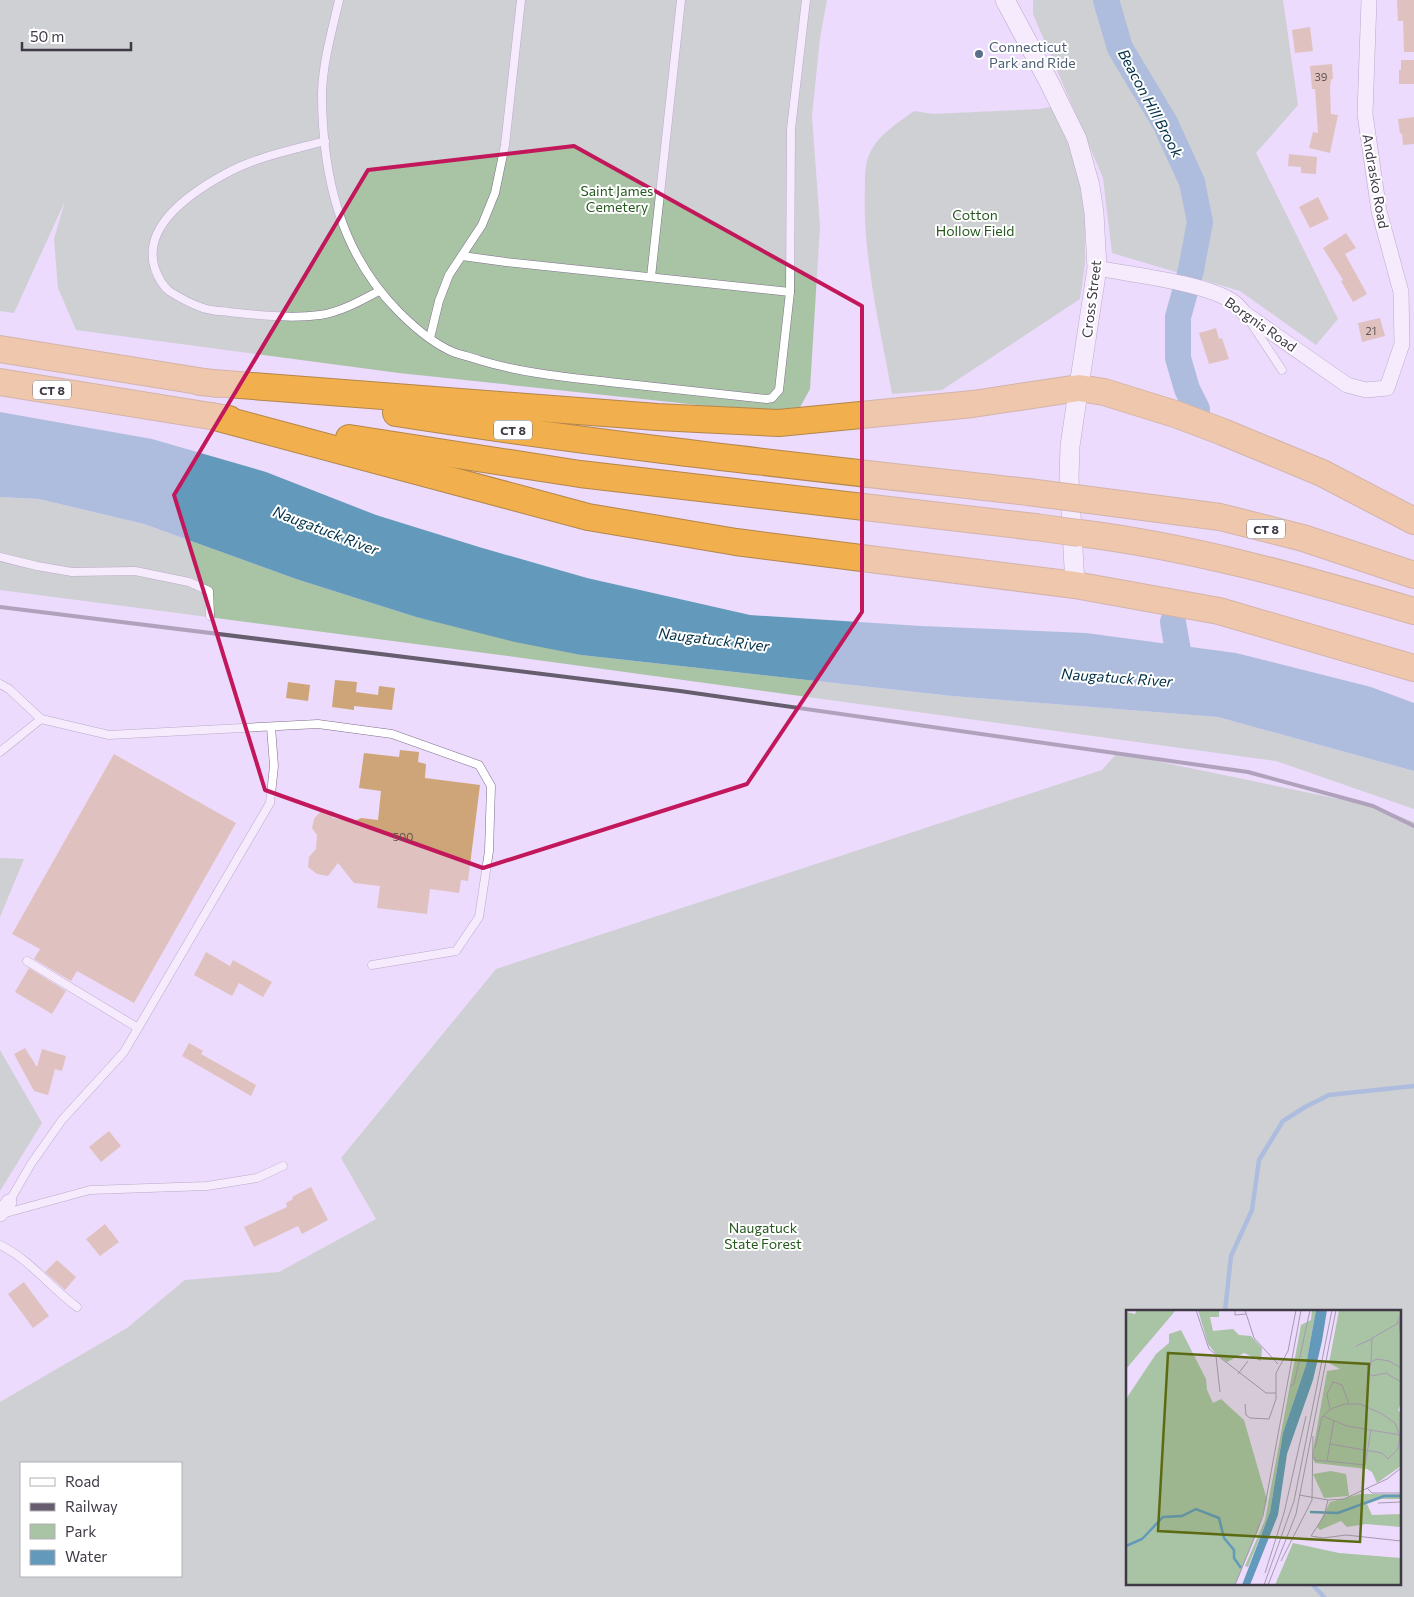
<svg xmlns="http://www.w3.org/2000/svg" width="1414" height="1597" font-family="Commissioner,sans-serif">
<rect width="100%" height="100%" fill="#ecdbfc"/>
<g fill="#a9c3a5" fill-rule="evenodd">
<polygon points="0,0 827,0 820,38 812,116 820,226 810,389 799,409 755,411 399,373 76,330 58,288 54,239 65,201 14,313 0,311"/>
<polygon points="1033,0 1283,0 1298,105 1256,153 1338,319 1316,345 1240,291 1112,253 1103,178 1033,14"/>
<path d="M 1055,106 L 1074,144 L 1085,204 L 1085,264 L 1080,299 L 942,390 L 892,394 C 880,326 862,256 865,186 C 865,176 865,162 870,153 C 879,134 898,123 914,111 L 933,114 L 1040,109 Z"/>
<polygon points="0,497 39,499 144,524 296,579 416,617 581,655 952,696 1218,717 1414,771 1414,809 1276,761 515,657 0,590"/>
<path d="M 1117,753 L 1373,806 L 1414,822 L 1414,1597 L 0,1597 L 0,1402 L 127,1328 L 185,1280 L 279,1272 L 376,1219 L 341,1158 L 496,969 L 1102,770 ZM 1128,1311 L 1400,1311 L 1400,1583 L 1128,1583 ZM 21,1463 L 181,1463 L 181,1576 L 21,1576 Z"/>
<polygon points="0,858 24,859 0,917"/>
<polygon points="0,1050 42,1123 0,1191"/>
</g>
<polygon fill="#639abb" points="0,412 152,439 266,472 376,515 479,547 587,578 750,615 921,626 1086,633 1236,653 1371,687 1414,703 1414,771 1218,717 952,696 581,655 515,642 416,617 296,579 144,524 39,499 0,497"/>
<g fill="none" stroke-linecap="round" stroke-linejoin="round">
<g stroke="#639abb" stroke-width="4.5">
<polyline points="1225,1311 1231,1256 1252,1210 1259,1160 1283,1121 1305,1107 1329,1095 1414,1086"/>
<polyline points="1311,1583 1324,1597"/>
</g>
<g stroke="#639abb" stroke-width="26">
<polyline points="1106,0 1120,48 1165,123 1192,182 1200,222 1191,270 1178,317 1178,358 1187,389 1197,409"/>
<polyline points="1173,622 1183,680"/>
</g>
</g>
<g fill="#cea579">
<polygon points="1397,0 1414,0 1414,52 1404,52 1403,21 1398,21"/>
<polygon points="1310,27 1313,51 1295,53 1292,30"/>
<polygon points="1401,60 1414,60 1414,84 1399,84 1399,70 1401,70"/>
<polygon points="1332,64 1333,79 1331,79 1330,88 1331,114 1338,115 1330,153 1309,148 1313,132 1318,133 1315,89 1312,89 1310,66"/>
<polygon points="1414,117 1414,144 1403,145 1402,133 1400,134 1398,119"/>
<polygon points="1289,154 1317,157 1316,174 1301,173 1301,167 1288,166"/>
<polygon points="1318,197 1329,219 1310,228 1299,207"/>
<polygon points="1346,233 1356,248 1345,254 1367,294 1353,302 1341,281 1343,280 1323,248"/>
<polygon points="1380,318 1385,336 1362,342 1358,323"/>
<polygon points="1216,328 1219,339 1222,338 1229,359 1209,364 1199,333"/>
<polygon points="335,680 357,682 356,692 378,695 379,686 395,688 392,710 354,706 354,710 332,707"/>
<polygon points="288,682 310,685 308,701 286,698"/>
<polygon points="400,750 419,752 418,762 426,764 425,778 480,785 468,881 461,880 459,893 430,889 427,914 377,908 380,886 354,883 338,863 328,876 317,874 308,867 309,857 316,849 317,835 312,828 314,819 320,812 323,810 334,812 333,818 355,821 361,818 378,820 381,791 359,788 364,753 399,757"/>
<polygon points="114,754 236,823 134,1003 77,971 71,981 34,959 40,949 12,934"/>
<polygon points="206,952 230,966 233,960 272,982 263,997 239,983 232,996 194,975"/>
<polygon points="29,968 66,991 52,1014 15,992"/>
<polygon points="189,1043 203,1051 201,1054 256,1085 251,1096 182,1056"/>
<polygon points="25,1048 37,1067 42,1049 66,1056 62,1071 55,1069 48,1095 34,1091 14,1054"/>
<polygon points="109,1131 121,1146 101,1162 89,1147"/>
<polygon points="311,1187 328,1220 302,1234 298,1226 254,1247 244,1227 287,1207 286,1203 293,1199 292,1197"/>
<polygon points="105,1224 119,1242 100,1256 86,1239"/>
<polygon points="57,1260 76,1277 65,1290 45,1272"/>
<polygon points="24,1282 49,1316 33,1328 8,1294"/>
</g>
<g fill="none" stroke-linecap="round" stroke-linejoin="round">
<g stroke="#7e6f8c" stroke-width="9">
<g id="service">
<path d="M 339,0 C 332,31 323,61 322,93 C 322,175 340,253 399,312 C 415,328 432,343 453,352 C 461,355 470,357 479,360 C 521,373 565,377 609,382 C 662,388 715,393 767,399 L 772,398 L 779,390 L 790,292 L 791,129 L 806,0"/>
<path d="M 325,141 C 292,150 255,157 225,174 C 192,192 141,226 155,269 C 158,277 163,286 169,291 C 180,298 191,304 203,308 C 211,311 221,311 229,312 C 259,315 290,319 320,315 C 341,312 360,301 379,291"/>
<polyline points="462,256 506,262 790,292"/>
<polyline points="651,277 681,0"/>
<polyline points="1251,323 1282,370"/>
<polyline points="430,338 439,301 449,275 482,225 495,193 505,145 521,0"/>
<polyline points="0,557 37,566 72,572 135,571 189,582 209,591 210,616"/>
<polyline points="0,684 9,689 41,719 109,735 318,724 392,734 479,765 491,786 489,851 479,917 456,951 372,965"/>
<polyline points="0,752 41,719"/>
<polyline points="27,961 138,1028"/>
<polyline points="9,1202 31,1164 62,1120 124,1052 270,803 274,766 271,727"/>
<polyline points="2,1214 90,1190 207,1186 257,1178 283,1166"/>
<path d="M 0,1245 C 28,1258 51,1288 77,1307"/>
</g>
</g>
<g stroke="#7e6f8c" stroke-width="16">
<g id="minor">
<path d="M 1097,268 C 1132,275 1210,283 1236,304 C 1239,307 1242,310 1244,313 L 1347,385 L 1366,390 L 1387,388 L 1402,344 L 1401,292 L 1379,211 L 1365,114 L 1369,0"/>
<polyline points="0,1214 9,1202"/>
</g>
</g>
<g stroke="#7e6f8c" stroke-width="20">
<polyline id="tertiary" points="1005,0 1049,82 1077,139 1090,186 1094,213 1097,268 1075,412 1070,446 1069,478 1075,585"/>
</g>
<g stroke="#b3864b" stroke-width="28">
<g id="motorway">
<polyline points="0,349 217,384"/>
<polyline points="0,382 229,419"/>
<polyline points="200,382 657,417 779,423 973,404 1079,388 1104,392 1178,415 1223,432 1322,473 1414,521"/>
<path d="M 396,413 C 606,446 817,468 1028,492"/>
<polyline points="211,416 588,517 736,542 1075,585 1219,611 1414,668"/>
<polyline points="349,438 580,474 1035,527"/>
<polyline points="1090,500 1220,517 1303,538 1414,575"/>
<path d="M 1079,533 C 1193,547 1304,579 1414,611"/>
</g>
</g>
<use href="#service" stroke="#fff" stroke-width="8"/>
<use href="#minor" stroke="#fff" stroke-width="15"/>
<use href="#tertiary" stroke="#fff" stroke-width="19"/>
<use href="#motorway" stroke="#f2af4d" stroke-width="26"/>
<polyline stroke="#665e6f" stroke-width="4" points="0,607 680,691 1248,772 1373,806 1414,826"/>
<g stroke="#b3864b" stroke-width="28" stroke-linecap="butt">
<g id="motorway-bridge">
<polyline points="1028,492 1090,500"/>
<polyline points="1035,527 1079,533"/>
</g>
</g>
<use href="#motorway-bridge" stroke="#f2af4d" stroke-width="26"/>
</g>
<path d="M0 0H1414V1597H0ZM 574,146 L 862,306 L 862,612 L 747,784 L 483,868 L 265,790 L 174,495 L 368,170 Z" fill="#ecdbfc" fill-opacity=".55" fill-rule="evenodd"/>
<path fill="none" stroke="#c2185b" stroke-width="4" stroke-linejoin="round" d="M 574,146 L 862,306 L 862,612 L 747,784 L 483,868 L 265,790 L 174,495 L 368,170 Z"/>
<circle fill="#5c6f8a" stroke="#fff" stroke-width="2" cx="979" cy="54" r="5"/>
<g text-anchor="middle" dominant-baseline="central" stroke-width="4" stroke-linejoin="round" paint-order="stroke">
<g font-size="11" fill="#635453">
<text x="1321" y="76">39</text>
<text x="1371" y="330">21</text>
<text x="403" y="836">500</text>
</g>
<g fill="#fff" stroke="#79747e" stroke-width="1">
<rect x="33" y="380.5" width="38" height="19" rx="4"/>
<rect x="494" y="420.5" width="38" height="19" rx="4"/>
<rect x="1247" y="519.5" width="38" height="19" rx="4"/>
</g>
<g font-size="12" font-weight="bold" fill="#3f3946">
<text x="52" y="390">CT 8</text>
<text x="513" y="430">CT 8</text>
<text x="1266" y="529">CT 8</text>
</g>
<g font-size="14" fill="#4e5e75" stroke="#fff" text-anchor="start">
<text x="989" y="46">Connecticut<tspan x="989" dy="16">Park and Ride</tspan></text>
</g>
<g font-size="14" fill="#3f3946" stroke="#fff">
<text transform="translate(1376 181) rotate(80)">Andrasko Road</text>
<text transform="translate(1091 299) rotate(-83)">Cross Street</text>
<text transform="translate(1261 324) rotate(35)">Borgnis Road</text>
</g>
<g font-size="14" fill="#24581d" stroke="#fff">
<text x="617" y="190">Saint James<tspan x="617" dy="16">Cemetery</tspan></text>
<text x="975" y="214">Cotton<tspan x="975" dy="16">Hollow Field</tspan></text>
<text x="763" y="1227">Naugatuck<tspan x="763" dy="16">State Forest</tspan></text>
</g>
<g font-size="15" font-style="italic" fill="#003047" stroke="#fff">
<text transform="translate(1151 103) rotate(62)">Beacon Hill Brook</text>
<text transform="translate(326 530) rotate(21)">Naugatuck River</text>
<text transform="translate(714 639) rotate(7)">Naugatuck River</text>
<text transform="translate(1117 677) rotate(4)">Naugatuck River</text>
</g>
</g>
<g transform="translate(1126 1310)">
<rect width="275" height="275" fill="#ecdbfc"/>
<path d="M 11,0 L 50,0 L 0,59 L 0,2 L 9,4 ZM 72,0 L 93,0 L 93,7 L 84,7 L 87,21 L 107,19 L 113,25 L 125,26 L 136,38 L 135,51 L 118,43 L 101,52 L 90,44 L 82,34 ZM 186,0 L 190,0 L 180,55 L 157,123 L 144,202 L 122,257 L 119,256 L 139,210 L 175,15 L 185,10 ZM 213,0 L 275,0 L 275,93 L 272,100 L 275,104 L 275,156 L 251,173 L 246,162 L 241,159 L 189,153 L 186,146 L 201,61 L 214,59 L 203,53 ZM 55,20 L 80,69 L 81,80 L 87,93 L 95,89 L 118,110 L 141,190 L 132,221 L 109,275 L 0,275 L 0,89 L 30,44 L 43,33 L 43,24 ZM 205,161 L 220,164 L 223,186 L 198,188 L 187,164 ZM 234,184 L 275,184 L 275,189 L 255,189 L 241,194 L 246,205 L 275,204 L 275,217 L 240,214 L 221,217 L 215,211 L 194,220 L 191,217 L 204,192 ZM 167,233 L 213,243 L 275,248 L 275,275 L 149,275 Z" fill="#a9c3a5"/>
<path d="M 190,0 L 201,0 L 196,31 L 187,70 L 161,144 L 152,205 L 124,275 L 116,275 L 144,202 L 157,123 L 180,55 Z" fill="#639abb"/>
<path fill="none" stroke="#639abb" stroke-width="2.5" d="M 184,202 L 212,203 L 258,186 L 275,186M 0,236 L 16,229 L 37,207 L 56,206 L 70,199 L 93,208 L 98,228 L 108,240 L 108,248 L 115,258"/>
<path fill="none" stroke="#a79ab3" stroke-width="1" d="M 70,0 L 83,39 L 140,83 L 150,83M 109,0 L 109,5 L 120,4M 119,0 L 128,28 L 152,54M 273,11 L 275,29M 230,36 L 246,29M 90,46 L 94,82M 245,52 L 246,28 L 271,14 L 275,3M 275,58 L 263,51 L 251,49 L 245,52 L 243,63 L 246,66 L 260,63 L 275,72M 112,64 L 122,51M 164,76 L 168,74 L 184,0M 119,94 L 120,105 L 124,108 L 143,109 L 150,89 L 150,63 L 162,41 L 170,0M 204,100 L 201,84 L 207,72 L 216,75 L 223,94M 197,106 L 221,116 L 274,125M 189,138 L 196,107 L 205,99 L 218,94 L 234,94 L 256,104 L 269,113 L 274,127 L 272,139 L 262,149 L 256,143 L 204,134M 188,147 L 189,150 L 239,155 L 245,120M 201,151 L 208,110M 241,178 L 246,183 L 275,183M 173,185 L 202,190 L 218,189 L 261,169 L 275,158M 202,190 L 198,206 L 185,226 L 197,228 L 220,225 L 275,231M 252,193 L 275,192M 155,251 L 186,190 L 187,126M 139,263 L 158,203 L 180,106M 109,275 L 137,206 L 175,0M 138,275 L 168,191 L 206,0M 142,275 L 170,204 L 210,0"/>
<path fill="#5b6a13" fill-opacity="0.15" stroke="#5b6a13" stroke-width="2.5" d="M 42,43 L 243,54 L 234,232 L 32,221 Z"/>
<rect width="275" height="275" fill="none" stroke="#3f3946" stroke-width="2.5"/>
</g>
<rect x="20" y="1462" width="162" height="115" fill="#ffffff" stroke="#b2b0b5"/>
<rect x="30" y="1478" width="25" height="8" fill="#ffffff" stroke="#b2b0b5"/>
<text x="65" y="1487" font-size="15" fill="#3f3946">Road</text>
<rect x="30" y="1503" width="25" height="8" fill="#665e6f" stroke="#b2b0b5"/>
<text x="65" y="1512" font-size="15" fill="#3f3946">Railway</text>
<rect x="30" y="1524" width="25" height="15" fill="#a9c3a5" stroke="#b2b0b5"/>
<text x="65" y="1537" font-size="15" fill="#3f3946">Park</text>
<rect x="30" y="1550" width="25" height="15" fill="#639abb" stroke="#b2b0b5"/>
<text x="65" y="1562" font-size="15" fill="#3f3946">Water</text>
<path d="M22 42v8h109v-8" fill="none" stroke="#3f3946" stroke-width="2.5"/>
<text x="30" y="42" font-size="15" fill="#3f3946" stroke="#ffffff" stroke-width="4" paint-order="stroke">50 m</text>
</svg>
